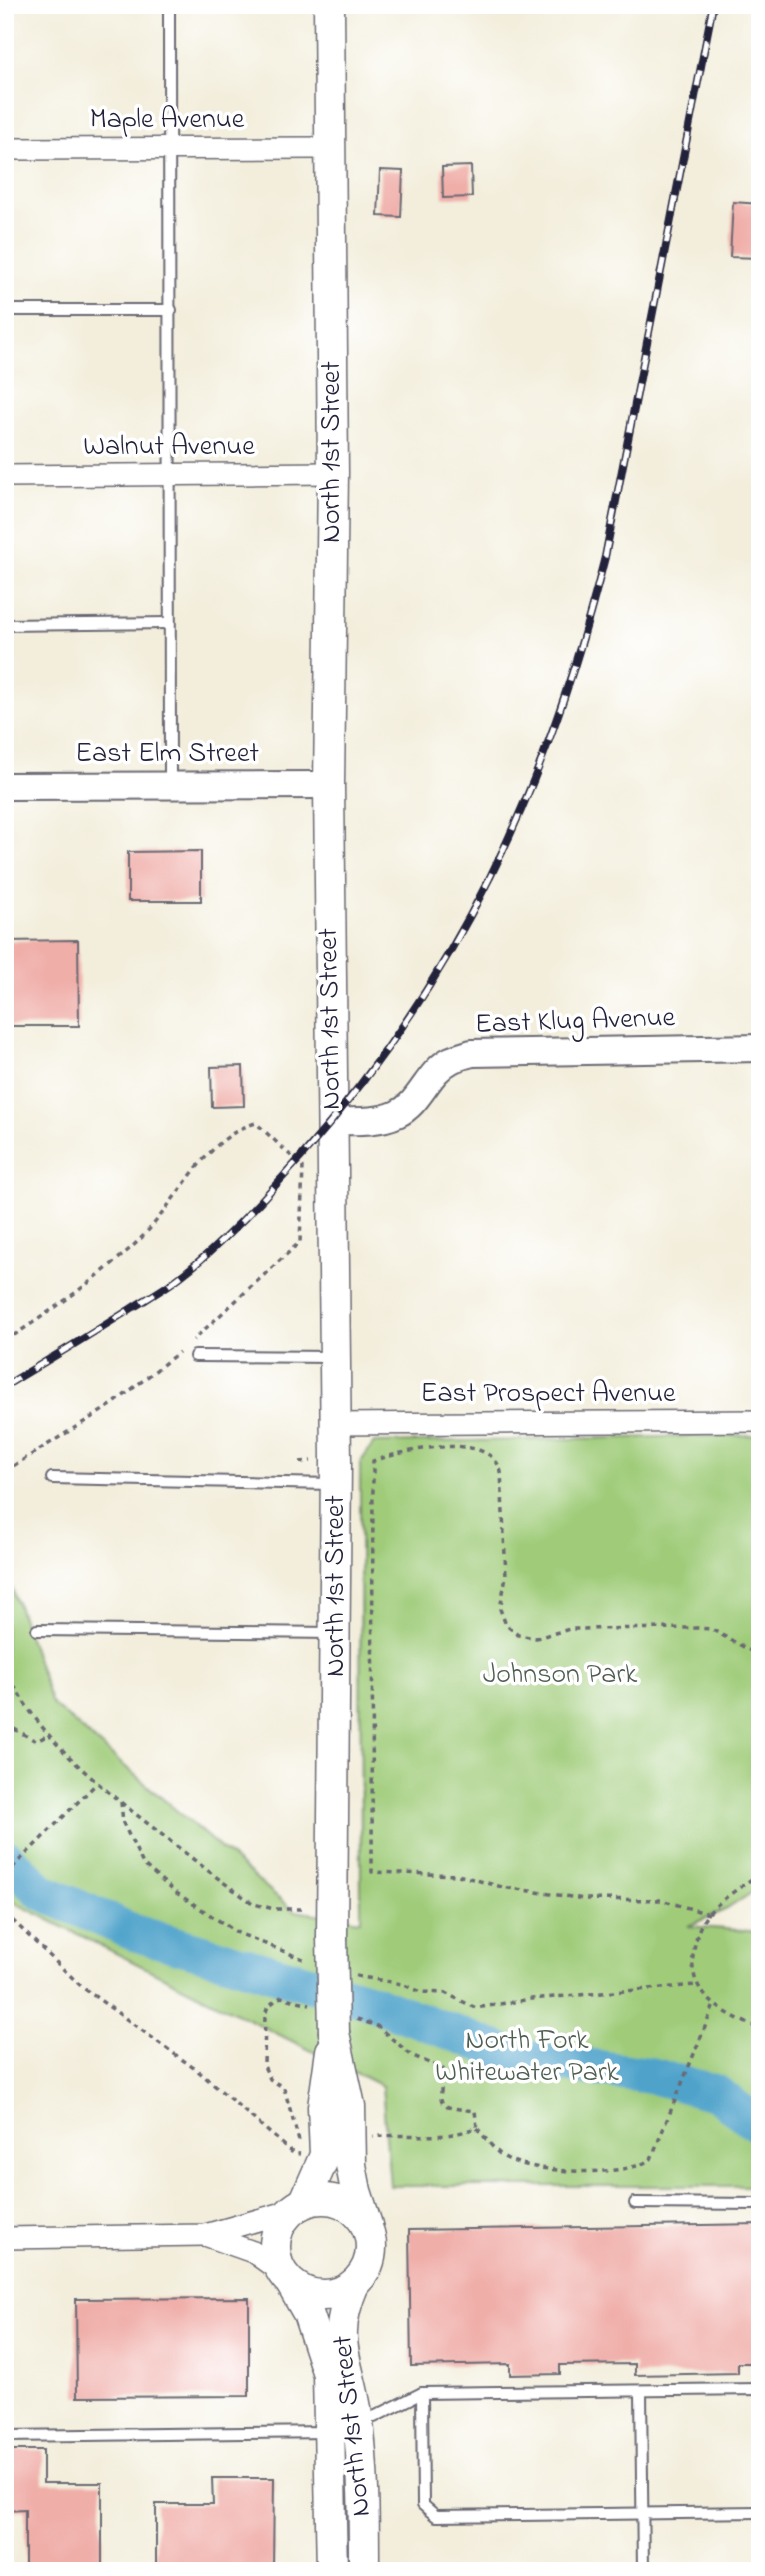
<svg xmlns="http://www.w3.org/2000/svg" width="765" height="2576" font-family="'Indie Flower',sans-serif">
<rect width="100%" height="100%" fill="#fff"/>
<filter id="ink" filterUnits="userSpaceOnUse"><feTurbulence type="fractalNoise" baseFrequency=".0143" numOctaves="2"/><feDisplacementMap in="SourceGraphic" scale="14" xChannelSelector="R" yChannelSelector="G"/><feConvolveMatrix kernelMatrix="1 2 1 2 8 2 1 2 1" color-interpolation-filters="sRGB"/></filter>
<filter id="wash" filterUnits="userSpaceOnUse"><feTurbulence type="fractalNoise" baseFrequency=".00686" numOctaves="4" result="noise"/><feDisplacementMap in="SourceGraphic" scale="28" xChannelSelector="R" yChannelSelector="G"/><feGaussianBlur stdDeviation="1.57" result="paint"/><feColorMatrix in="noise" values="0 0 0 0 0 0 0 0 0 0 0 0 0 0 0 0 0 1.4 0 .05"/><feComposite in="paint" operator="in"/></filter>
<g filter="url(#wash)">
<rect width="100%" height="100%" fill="#f3eedc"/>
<polygon fill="#a0cc7a" stroke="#61775a" stroke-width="2" points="760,1435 760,1887 727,1909 688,1926 760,1932 760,2186 390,2186 382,2086 5,1898 5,1568 52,1704 294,1911 361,1920 360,1463 374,1443"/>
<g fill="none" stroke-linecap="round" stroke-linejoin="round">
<polyline stroke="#50a3cb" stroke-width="37" points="5,1857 42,1892 135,1933 366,2000 517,2057 653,2076 716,2093 760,2126"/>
</g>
<g id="blocks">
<g fill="#f0aea9">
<polygon points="471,166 472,197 443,198 442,167"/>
<polygon points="380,170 403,171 401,217 378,216"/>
<polygon points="733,202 760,204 760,258 730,257"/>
<polygon points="201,851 201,901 128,901 128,852"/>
<polygon points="78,940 79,1026 5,1026 5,941"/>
<polygon points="243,1066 244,1106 212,1107 211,1067"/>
<polygon points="760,2224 760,2363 738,2363 738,2373 635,2375 635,2364 560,2365 560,2374 510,2375 510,2364 411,2366 409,2230"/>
<polygon points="249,2298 249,2396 77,2397 76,2299"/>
<polygon points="5,2450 43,2450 43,2483 102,2483 102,2569 25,2571 25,2510 5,2511"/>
<polygon points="212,2478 274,2478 273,2571 156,2571 156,2504 213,2504"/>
</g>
</g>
</g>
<g filter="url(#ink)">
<use href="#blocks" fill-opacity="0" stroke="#6b6973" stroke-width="2"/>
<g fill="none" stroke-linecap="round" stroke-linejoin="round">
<g stroke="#6b6973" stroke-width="14">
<g id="service">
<polyline points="169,5 170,785"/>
<polyline points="5,310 171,310"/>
<polyline points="5,625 168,623"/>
<polyline points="195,1356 332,1357"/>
<polyline points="52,1478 333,1484"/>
<polyline points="37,1630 333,1633"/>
<polyline points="635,2203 760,2204"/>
<polyline points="641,2391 643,2571"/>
<polyline points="422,2393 423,2505 436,2516 760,2512"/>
<polyline points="360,2415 374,2417 422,2393 760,2389"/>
<polyline points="5,2436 328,2432"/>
</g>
</g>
<g stroke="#6b6973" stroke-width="24">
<g id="minor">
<polyline points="5,149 329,148"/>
<polyline points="5,476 333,473"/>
<polyline points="336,1424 760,1421"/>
<polyline points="205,2235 253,2252 281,2272"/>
<polyline points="5,2238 205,2235 290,2211"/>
</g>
</g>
<g stroke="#6b6973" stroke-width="30">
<g id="tertiary">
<polyline points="5,786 329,785"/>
<path d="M 332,1121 C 353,1121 378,1123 397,1114 C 421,1103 427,1072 451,1060 C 457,1057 465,1055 472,1053 L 760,1048"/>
</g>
</g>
<g stroke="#6b6973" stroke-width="33">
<g id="secondary">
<polyline points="329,5 333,473 329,785 336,1461 332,1937"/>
<polyline points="334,2033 350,2106 351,2165 356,2191 367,2225"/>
<circle cx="323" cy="2247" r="48"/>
<polyline points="304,2203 325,2155 323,2107 331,2051"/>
<path d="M 354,2284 C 329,2342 349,2359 357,2415 C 364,2466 364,2519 364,2571"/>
<polyline points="292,2285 308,2313 328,2374 332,2571"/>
</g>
</g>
<g stroke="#6b6973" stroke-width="3.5" stroke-dasharray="5 5" stroke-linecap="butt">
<path d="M 5,1341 C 50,1312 94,1281 134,1245 C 175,1208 203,1137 256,1123 L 303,1167 L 300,1242 L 193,1340"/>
<polyline points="300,1462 311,1461"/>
<polyline points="5,1471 113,1404 179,1352"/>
<path d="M 5,1667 C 36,1737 97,1784 156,1830 C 188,1855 220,1881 254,1904 L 274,1909 L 305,1909"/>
<polyline points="5,1724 36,1741 49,1735"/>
<polyline points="121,1802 123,1823 143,1864 175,1892 238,1933 308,1961"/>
<path d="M 760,1873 C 743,1886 722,1898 708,1914 C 699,1925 697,1935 694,1949 C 685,1996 724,2013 760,2029"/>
<polyline points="5,1875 97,1783"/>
<polyline points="5,1913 82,1987 198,2071 293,2153 300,2154"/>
<path d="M 709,1914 L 661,1900 L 585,1899 L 502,1887 L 458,1875 L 372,1872 L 373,1461 C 403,1451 490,1429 501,1472 L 506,1576 L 500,1609 L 506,1625 L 518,1635 L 536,1638 L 570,1629 L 698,1628 L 711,1629 L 760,1656"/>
<polyline points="356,1976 402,1984 420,1992 445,1993 476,2008 531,1999 696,1985"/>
<path d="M 357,2019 L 377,2026 L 411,2055 L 443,2069 C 440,2109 434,2106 475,2111 L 477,2127 C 445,2142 407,2132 373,2137"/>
<path d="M 477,2128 C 486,2138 496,2154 508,2159 C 535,2173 627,2178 651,2159 L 714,2005"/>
<polyline points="299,2141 284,2088 270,2079 264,2066 265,2015 268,2006 281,1997 310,2004"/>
</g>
<use href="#service" stroke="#fff" stroke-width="10"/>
<use href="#minor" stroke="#fff" stroke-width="21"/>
<use href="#tertiary" stroke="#fff" stroke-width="26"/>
<use href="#secondary" stroke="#fff" stroke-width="30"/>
<g stroke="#22223b" stroke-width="8">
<path id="rail" d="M 5,1386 C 48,1360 90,1335 132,1308 C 148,1298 166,1288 181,1276 C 225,1242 264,1198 301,1157 C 458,979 548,786 605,557 L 713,5"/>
</g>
<use href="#rail" stroke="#fff" stroke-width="5" stroke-dasharray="16" stroke-linecap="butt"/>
<g stroke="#6b6973" stroke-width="33" stroke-linecap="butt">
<polyline id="secondary-bridge" points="332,1937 334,2033"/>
</g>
<use href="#secondary-bridge" stroke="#fff" stroke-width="30"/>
</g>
</g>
<g text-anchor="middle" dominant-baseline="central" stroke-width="7" stroke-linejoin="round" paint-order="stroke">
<g font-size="28" fill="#22223b" stroke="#fff">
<text x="167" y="120">Maple Avenue</text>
<text x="169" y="447">Walnut Avenue</text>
<text transform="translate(332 452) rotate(-90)">North 1st Street</text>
<text x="167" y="754">East Elm Street</text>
<text transform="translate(331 1019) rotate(-91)">North 1st Street</text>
<text transform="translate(575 1022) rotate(-2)">East Klug Avenue</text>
<text x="548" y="1394">East Prospect Avenue</text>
<text transform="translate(336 1586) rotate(-90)">North 1st Street</text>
<text transform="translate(353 2426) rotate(-96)">North 1st Street</text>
</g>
<g font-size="28" fill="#4e5e51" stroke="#fff">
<text x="560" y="1675">Johnson Park</text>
<text x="527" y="2041">North Fork<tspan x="527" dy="32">Whitewater Park</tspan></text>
</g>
</g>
<rect width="765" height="2576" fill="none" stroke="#fff" stroke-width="28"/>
</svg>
